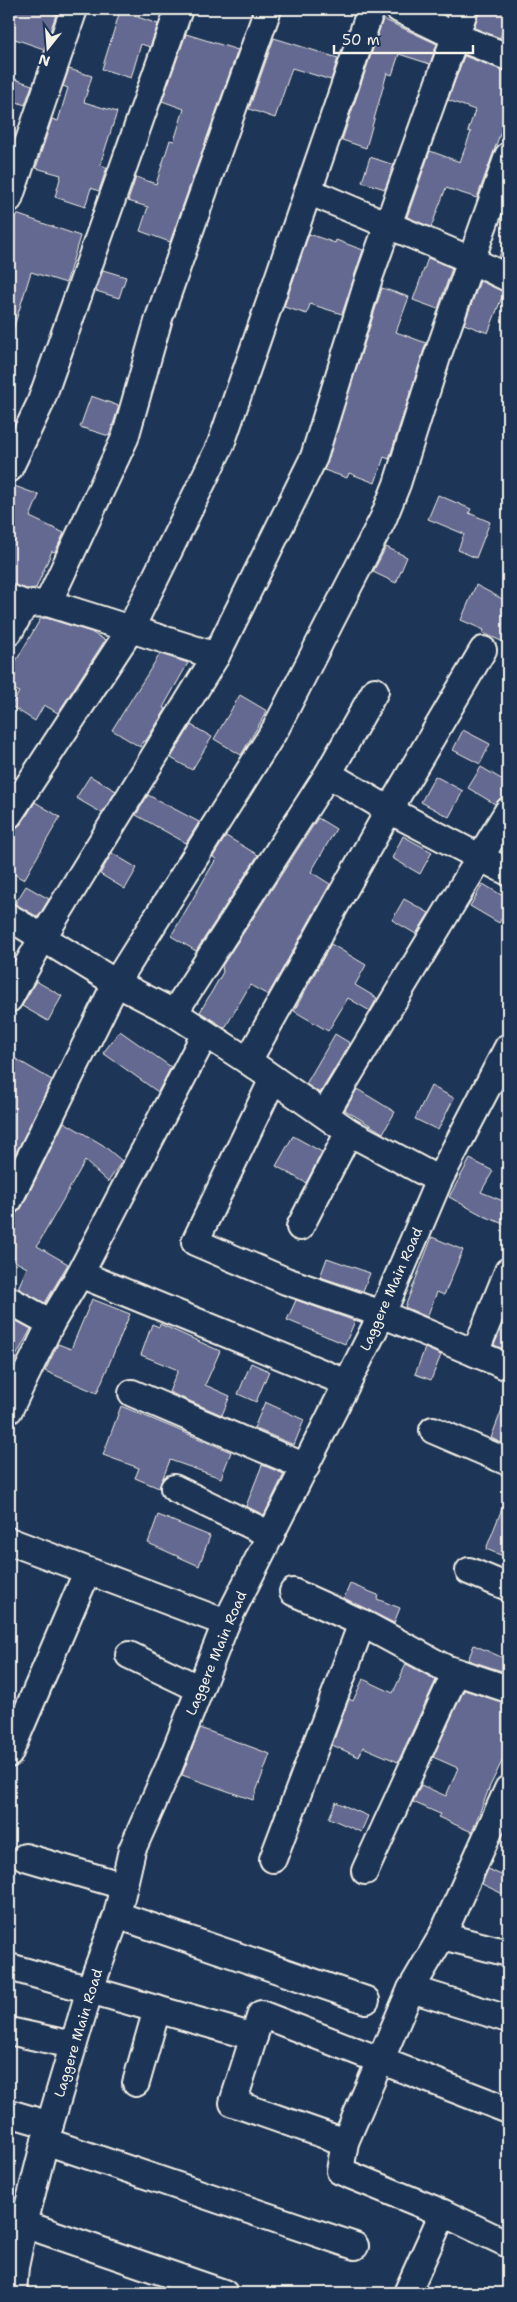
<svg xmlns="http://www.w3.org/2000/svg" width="517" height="2302" font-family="'Shantell Sans',sans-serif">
<rect width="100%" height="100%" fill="#1d3557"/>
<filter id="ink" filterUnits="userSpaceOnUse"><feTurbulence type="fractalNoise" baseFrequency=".02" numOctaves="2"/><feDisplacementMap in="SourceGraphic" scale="10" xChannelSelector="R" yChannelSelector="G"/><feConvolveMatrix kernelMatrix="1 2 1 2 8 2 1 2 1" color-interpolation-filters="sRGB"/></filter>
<g filter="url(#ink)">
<g fill="#636990" stroke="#f4f1e8">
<polygon points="9,9 58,9 44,49 9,37"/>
<polygon points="480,9 508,9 508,15 500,38 474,28"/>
<polygon points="120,11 158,24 150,47 141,44 131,78 102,69"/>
<polygon points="383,19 437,44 430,64 399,54 392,75 387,73 366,148 342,140"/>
<polygon points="186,34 238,50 170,242 140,231 148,207 128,201 136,177 156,184 170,140 174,141 184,109 162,101"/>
<polygon points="274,38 338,58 331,80 292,68 275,118 249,109"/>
<polygon points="464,56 508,72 508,112 477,198 446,188 431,227 407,217 430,151 460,162 471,132 468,131 475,110 448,100"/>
<polygon points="69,69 92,76 84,102 117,112 100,165 107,167 99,191 91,188 85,207 55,197 61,175 36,168 52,119 58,121 68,88 63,86"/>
<polygon points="9,77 32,85 25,105 9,99"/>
<polygon points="9,132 15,134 11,147 9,147"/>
<polygon points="370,157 394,165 385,189 362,182"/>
<polygon points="16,214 80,236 66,283 31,272 12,333 9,333 9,252 15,233 11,231"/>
<polygon points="309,234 335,243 336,240 363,250 342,314 310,304 307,314 284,307"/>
<polygon points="506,238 508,239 508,261 499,257"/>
<polygon points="428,258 452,268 438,309 413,300"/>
<polygon points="103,270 126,277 119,298 96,291"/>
<polygon points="480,281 504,292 488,333 464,324"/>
<polygon points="382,288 409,297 396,332 426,343 389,459 384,457 375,483 349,473 347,478 324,470"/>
<polygon points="91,396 119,406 109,436 80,427"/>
<polygon points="9,484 39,495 30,517 64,533 55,552 52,551 36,588 27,589 9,583"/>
<polygon points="438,495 471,509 469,513 490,522 476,558 458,550 464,534 428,519"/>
<polygon points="386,547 407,557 396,583 373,572"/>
<polygon points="476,585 508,602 508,644 483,633 484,630 461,620"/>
<polygon points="41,618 46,618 91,632 105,640 58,713 44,705 35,721 11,706 19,692 9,686 9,673"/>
<polygon points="160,654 188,663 165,704 163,708 166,709 145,742 143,741 140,747 112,730"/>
<polygon points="240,695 267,711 241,755 214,739"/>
<polygon points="191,725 212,737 192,770 171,758"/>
<polygon points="463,730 490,744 480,764 453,750"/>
<polygon points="481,767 508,783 508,796 500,798 495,804 468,788"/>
<polygon points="90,776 116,791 102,813 76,798"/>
<polygon points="435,776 463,791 449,817 421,802"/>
<polygon points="148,795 199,822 186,843 136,815"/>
<polygon points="35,802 60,817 24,880 9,871 9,837 14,829 22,823"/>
<polygon points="318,818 336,829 311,872 330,884 268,995 250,985 225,1028 200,1012 223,972 222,966"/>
<polygon points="226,836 258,855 196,951 171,936 216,859 213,857"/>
<polygon points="403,836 432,852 420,874 392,858"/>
<polygon points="112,853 137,868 125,889 100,874"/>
<polygon points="483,884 508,899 508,907 499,923 470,906"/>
<polygon points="26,886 49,899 38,917 15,904"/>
<polygon points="404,899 429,913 416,934 392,920"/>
<polygon points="331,944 366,965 355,985 377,998 370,1011 348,998 328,1031 294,1011"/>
<polygon points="36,981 62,996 48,1021 22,1006"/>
<polygon points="120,1031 171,1067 158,1092 103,1053"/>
<polygon points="335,1034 350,1043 320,1093 306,1084"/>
<polygon points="9,1055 52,1080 9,1167"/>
<polygon points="431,1086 454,1098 438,1130 415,1119"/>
<polygon points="357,1089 395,1112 383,1133 345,1110"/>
<polygon points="64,1122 103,1145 122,1161 108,1182 85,1161 37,1246 68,1264 45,1303 18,1288 27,1268 9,1258 9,1215 17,1213 22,1207"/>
<polygon points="293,1136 322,1152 306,1183 276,1166"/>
<polygon points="470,1159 493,1171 481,1192 508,1203 508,1226 484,1216 449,1197"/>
<polygon points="432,1237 463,1250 444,1295 437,1292 427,1317 405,1307"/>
<polygon points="327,1258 370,1273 363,1291 320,1277"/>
<polygon points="92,1299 130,1314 97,1393 45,1371 58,1344 71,1349"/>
<polygon points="296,1300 355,1321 345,1344 287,1320"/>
<polygon points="11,1318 31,1329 9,1369 9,1322"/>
<polygon points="152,1324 159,1327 160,1324 220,1351 205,1385 230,1396 222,1415 169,1392 178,1370 141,1355"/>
<polygon points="502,1327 508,1329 508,1351 494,1345"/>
<polygon points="425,1348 441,1355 431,1380 415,1374"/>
<polygon points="251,1363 269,1371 256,1402 238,1394"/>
<polygon points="507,1396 508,1396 508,1446 491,1438"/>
<polygon points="265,1402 304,1420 294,1445 254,1428"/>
<polygon points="121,1406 231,1452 221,1478 170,1460 159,1488 135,1478 139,1468 103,1455"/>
<polygon points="262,1465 284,1474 264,1515 246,1506"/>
<polygon points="507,1496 508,1496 508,1558 486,1549"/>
<polygon points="158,1515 210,1536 199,1566 148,1543"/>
<polygon points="350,1584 378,1595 377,1599 400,1608 394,1623 344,1598"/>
<polygon points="474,1645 508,1660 508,1673 468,1660"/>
<polygon points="406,1664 436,1680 398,1762 363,1747 359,1757 332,1745 349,1699 353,1701 363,1679 393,1693"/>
<polygon points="464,1690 508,1704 508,1749 490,1786 472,1832 438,1817 440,1814 413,1802 421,1785 446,1796 458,1768 433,1757"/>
<polygon points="200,1728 270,1754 253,1800 182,1775"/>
<polygon points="336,1802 368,1816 361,1832 329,1818"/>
<polygon points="488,1869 508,1878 503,1894 482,1884"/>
</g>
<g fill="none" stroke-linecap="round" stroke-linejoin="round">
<g stroke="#f4f1e8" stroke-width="30">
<g id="minor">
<polyline points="399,9 455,36 508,57"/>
<polyline points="308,191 471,260 508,278"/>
<polyline points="9,199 74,9"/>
<polyline points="9,469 40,404 179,9"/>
<polyline points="9,598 25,604 48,603 216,656"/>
<polyline points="48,603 125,438 159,318 268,9"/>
<polyline points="9,632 25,604"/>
<polyline points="328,774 389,810 508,872"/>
<polyline points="9,815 130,630 221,444 371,9"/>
<polyline points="9,917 116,983 174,1013 248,1061 349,1132 439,1180"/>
<polyline points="9,999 43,937 216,656 314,457 369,278 465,9"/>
<polyline points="174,1013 328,774 375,691"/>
<polyline points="248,1061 389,810 483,650"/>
<polyline points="273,1079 195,1242 286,1281 382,1314 508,1367"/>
<polyline points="325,1114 508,811"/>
<polyline points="9,1200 116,983 276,728 383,519 397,484 437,357 508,156"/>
<polyline points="300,1227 349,1132"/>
<polyline points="80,1274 347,1383"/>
<polyline points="9,1300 51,1323"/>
<polyline points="475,1353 508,1271"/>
<polyline points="132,1393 306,1467"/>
<polyline points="9,1410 51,1323 80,1274 205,1034"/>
<polyline points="433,1430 508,1462"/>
<polyline points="174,1488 271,1535"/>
<polyline points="9,1541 226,1623"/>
<polyline points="469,1571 508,1587"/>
<polyline points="293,1592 362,1623"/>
<polyline points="129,1655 200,1689"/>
<polyline points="9,1754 87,1572"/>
<polyline points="508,1789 442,1936 411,1989 345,2142 340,2171 443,2213 508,2244"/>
<polyline points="25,1857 124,1886"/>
<polyline points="273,1859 362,1623 445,1668 508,1689"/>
<polyline points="365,1871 456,1672"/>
<polyline points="117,1915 366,2000"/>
<polyline points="442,1936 508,1953"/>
<polyline points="13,1968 254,2037"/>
<polyline points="411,1989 508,2019"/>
<polyline points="9,2031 73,2045"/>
<polyline points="136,2083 157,2009"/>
<polyline points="9,2113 50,2125"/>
<polyline points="45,2141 355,2246"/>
<polyline points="345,2142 233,2103 261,2014 508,2110"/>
<polyline points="9,2222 24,2224 224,2293"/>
<polyline points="13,2293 15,2267 24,2224 45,2141 90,1989 117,1915 132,1850 169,1767 226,1623 382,1314 439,1180 508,1047"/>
<polyline points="407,2293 443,2213"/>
</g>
</g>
<use href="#minor" stroke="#1d3557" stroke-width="26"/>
</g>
</g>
<g text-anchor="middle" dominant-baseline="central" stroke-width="4" stroke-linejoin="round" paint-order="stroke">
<g font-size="14" fill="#f4f1e8" stroke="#1d3557">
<text transform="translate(391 1289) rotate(-66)">Laggere Main Road</text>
<text transform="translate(216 1653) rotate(-67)">Laggere Main Road</text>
<text transform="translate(78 2033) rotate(-73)">Laggere Main Road</text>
</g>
</g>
<rect width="517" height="2302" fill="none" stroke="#1d3557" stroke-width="30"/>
<rect x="15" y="15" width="487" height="2272" fill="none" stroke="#f4f1e8" stroke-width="2" filter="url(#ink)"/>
<g transform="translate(48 48) rotate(197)" stroke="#1d3557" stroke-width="4" paint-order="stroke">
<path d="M0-4L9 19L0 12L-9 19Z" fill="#f4f1e8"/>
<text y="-8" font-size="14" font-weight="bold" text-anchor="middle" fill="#f4f1e8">N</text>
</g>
<path d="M334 45v8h139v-8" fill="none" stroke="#f4f1e8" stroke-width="2.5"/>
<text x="342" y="45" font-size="15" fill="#f4f1e8" stroke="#1d3557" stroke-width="4" paint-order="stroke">50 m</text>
</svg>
